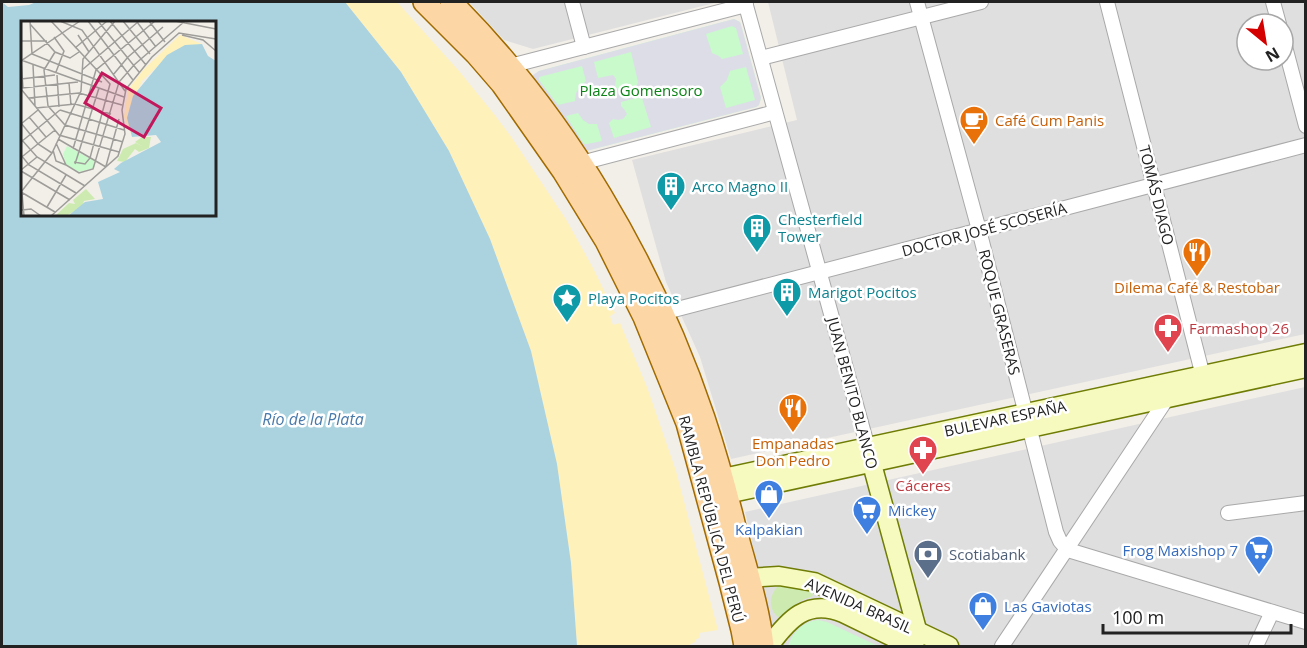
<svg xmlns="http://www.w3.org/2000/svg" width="1307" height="648" font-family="'Open Sans',sans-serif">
<rect width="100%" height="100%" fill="#f2efe9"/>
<g fill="#e0dfdf" fill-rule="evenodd">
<polygon points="469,2 718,2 533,49 504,40"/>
<path d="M 768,2 L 1305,2 L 1305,334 L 731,459 L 700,357 L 666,282 L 632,160 L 797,120 ZM 1247,24 L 1283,24 L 1283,60 L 1247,60 Z"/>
<polygon points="1305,387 1305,646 776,646 745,512"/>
</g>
<path fill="#cdebb0" d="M 778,586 L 794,587 L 812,592 L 813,595 L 811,597 C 793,602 792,610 778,617 C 768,608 769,596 778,586 Z"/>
<polygon fill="#fff1ba" points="345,2 397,2 459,71 494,114 512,138 567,221 593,268 615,313 610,316 613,325 620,323 647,387 676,471 718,630 699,633 699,638 695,640 695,642 687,646 577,646 571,563 557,464 531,351 490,239 449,151 401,72"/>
<g fill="#c8facc">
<polygon points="734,19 740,22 741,25 761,98 759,105 756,107 586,151 532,77 539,71"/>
<path d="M 818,620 L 827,622 L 878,646 L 788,646 C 793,632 802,622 818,620 Z"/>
</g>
<path fill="#dddde8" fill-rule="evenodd" d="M 734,19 L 740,22 L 741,25 L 761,98 L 759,105 L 756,107 L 586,151 L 583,151 L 532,80 L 533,75 L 539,71 ZM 732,26 L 736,28 L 743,54 L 722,59 L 719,56 L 712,53 L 706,34 ZM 631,52 L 638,82 L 637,85 L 618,90 L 615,86 L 616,79 L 613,75 L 598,78 L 594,62 ZM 582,66 L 586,81 L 579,88 L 576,93 L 575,101 L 558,105 L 539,80 L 539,77 ZM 746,67 L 755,100 L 726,108 L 720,87 L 727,80 L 730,71 ZM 640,97 L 642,98 L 651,127 L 614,138 L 609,123 L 613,119 L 618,120 L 623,119 L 627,114 L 624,109 L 621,106 L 621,102 ZM 578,113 L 583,120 L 589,124 L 597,124 L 602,141 L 587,144 L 584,144 L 566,116 Z"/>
<path fill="#aad3df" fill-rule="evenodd" d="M 2,2 L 8,7 L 29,5 L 36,2 L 345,2 L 401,72 L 449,151 L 490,239 L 531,351 L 557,464 L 571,563 L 577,646 L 2,646 ZM 22,22 L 214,22 L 214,214 L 22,214 Z"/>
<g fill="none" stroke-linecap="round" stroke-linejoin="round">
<g stroke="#a9a9a9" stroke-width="16">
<g id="street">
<polyline points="572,2 584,47"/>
<polyline points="745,2 868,448"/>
<polyline points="917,2 979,230 1056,532 1060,541 1068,550 1306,622"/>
<polyline points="1107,2 1205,384"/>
<polyline points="1273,2 1279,24"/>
<polyline points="1283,39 1306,126"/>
<polyline points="761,58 981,2"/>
<polyline points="510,66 746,5"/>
<polyline points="581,163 775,112"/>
<polyline points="662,313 1306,145"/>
<polyline points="1228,513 1306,503"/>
<polyline points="1002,646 1168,397"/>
<polyline points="1256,646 1272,612"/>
</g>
</g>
<g stroke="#707d05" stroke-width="21">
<g id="secondary">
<polyline points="869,453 919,637"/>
<polyline points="709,481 1306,353"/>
<polyline points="727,494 1306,368"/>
<polyline points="735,581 748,578 779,576 814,582 949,646"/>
<path d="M 769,646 C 788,620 807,598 843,613 L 911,646"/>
</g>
</g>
<g stroke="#a06b00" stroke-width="24">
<g id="primary">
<polyline points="424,2 476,54 502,84 563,171 606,241 644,317 687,423 730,582 742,630 745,646"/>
<path d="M 451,2 C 566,117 652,264 704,418 C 716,454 726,490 735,527 C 745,565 759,608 763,646"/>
</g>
</g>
<use href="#street" stroke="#fff" stroke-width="14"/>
<use href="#secondary" stroke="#f7fabf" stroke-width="18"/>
<use href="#primary" stroke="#fcd6a4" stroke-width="21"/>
</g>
<defs>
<g id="cafe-pin" transform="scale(1.5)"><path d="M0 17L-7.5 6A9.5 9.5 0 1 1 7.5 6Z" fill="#e8710a" stroke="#fff"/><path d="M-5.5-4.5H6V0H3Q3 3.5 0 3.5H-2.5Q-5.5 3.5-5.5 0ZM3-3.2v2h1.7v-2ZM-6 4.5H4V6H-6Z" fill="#fff"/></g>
<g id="building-pin" transform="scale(1.5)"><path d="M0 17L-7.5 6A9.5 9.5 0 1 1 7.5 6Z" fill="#0f9aa8" stroke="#fff"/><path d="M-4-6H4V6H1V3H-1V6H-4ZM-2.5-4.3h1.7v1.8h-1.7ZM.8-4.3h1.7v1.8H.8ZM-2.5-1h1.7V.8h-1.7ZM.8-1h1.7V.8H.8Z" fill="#fff"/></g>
<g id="restaurant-pin" transform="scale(1.5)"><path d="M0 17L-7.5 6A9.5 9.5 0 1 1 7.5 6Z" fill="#e8710a" stroke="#fff"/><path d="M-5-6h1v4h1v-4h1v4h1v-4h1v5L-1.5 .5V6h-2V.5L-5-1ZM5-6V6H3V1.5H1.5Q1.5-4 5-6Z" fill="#fff"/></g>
<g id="sight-pin" transform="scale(1.5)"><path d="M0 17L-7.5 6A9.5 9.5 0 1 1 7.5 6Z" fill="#0f9aa8" stroke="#fff"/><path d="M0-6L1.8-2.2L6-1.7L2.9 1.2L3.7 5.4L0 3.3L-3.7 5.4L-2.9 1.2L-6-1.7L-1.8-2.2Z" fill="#fff"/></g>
<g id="pharmacy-pin" transform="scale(1.5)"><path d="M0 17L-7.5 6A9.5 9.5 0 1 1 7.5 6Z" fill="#e0444e" stroke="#fff"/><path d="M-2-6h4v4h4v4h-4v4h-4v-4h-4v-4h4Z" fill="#fff"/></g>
<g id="shop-pin" transform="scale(1.5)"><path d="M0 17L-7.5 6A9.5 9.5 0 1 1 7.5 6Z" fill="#3f7fe0" stroke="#fff"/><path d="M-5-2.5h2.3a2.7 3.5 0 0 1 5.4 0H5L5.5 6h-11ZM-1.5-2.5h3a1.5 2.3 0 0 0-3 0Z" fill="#fff"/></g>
<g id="supermarket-pin" transform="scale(1.5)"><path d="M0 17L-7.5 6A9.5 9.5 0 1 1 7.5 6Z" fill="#3f7fe0" stroke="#fff"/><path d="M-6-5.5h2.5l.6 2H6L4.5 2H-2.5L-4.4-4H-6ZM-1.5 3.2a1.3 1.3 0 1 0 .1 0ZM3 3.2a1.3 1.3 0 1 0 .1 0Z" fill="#fff"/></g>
<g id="bank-pin" transform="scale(1.5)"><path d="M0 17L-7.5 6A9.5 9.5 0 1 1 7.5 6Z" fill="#5c6f8a" stroke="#fff"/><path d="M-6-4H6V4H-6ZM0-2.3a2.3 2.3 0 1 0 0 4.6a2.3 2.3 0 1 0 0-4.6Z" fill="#fff"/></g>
</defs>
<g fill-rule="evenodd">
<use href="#cafe-pin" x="974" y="120"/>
<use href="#building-pin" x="671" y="186"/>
<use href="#building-pin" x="757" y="228"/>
<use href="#restaurant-pin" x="1197" y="252"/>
<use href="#building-pin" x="787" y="292"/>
<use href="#sight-pin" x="567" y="298"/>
<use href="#pharmacy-pin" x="1168" y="328"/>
<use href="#restaurant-pin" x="793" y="408"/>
<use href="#pharmacy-pin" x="923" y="450"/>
<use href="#shop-pin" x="769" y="494"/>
<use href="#supermarket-pin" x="867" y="510"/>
<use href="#supermarket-pin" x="1259" y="550"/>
<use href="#bank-pin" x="928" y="554"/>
<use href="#shop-pin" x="983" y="606"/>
</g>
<g text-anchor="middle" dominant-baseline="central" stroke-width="5" stroke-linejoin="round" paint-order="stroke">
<g font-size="15" fill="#0c8416" stroke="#fff">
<text x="641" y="90">Plaza Gomensoro</text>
</g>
<g font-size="15" fill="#c56008" stroke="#fff">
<text x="995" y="120" text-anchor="start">Café Cum Panis</text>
<text x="1197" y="287">Dilema Café &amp; Restobar</text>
<text x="793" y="443">Empanadas<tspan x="793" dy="17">Don Pedro</tspan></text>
</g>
<g font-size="15" fill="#0d838f" stroke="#fff" text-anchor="start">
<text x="692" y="186">Arco Magno II</text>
<text x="778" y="219">Chesterfield<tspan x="778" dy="17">Tower</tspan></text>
<text x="808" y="292">Marigot Pocitos</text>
<text x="588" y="298">Playa Pocitos</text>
</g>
<g font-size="15" fill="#222" stroke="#fff">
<text transform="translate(1157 195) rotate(76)">TOMÁS DIAGO</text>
<text transform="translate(984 229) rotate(-15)">DOCTOR JOSÉ SCOSERÍA</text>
<text transform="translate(1000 312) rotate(76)">ROQUE GRASERAS</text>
<text transform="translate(853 393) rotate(75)">JUAN BENITO BLANCO</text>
<text transform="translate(1005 418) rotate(-12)">BULEVAR ESPAÑA</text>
<text transform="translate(712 519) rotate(75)">RAMBLA REPÚBLICA DEL PERÚ</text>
<text transform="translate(859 605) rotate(24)">AVENIDA BRASIL</text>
</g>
<g font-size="15" fill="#be3a42" stroke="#fff" text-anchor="start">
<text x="1189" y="328">Farmashop 26</text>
<text x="923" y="485" text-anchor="middle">Cáceres</text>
</g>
<g font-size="15" fill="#366cbe" stroke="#fff" text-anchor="start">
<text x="888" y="510">Mickey</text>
<text x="769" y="529" text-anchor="middle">Kalpakian</text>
<text x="1238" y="550" text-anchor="end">Frog Maxishop 7</text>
<text x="1004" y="606">Las Gaviotas</text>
</g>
<g font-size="15" fill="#4e5e75" stroke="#fff" text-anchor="start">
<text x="949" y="554">Scotiabank</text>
</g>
<g font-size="16" font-style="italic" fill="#4a7aab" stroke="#fff">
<text x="313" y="419">Río de la Plata</text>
</g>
</g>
<g transform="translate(21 21)">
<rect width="195" height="195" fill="#f2efe9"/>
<path d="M 121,116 L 130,116 L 128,127 L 118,131 L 114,128 L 104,141 L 96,140 L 102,128 L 115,122 L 121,125 L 114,121 ZM 65,168 L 74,178 L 63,180 L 61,186 L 45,195 L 34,195 L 48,182 L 54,183 L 52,179 Z" fill="#cdebb0"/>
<path d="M 159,14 L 181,23 L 154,29 L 121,60 L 107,92 L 113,120 L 103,96 L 107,69 L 123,48 Z" fill="#fff1ba"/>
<path d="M 46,125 L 75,141 L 73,147 L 58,151 L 45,144 L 42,133 Z" fill="#c8facc"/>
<path d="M 181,23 L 187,35 L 195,40 L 195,195 L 47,195 L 64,181 L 82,178 L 77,161 L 99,151 L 93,148 L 100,142 L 140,121 L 135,114 L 111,116 L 106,97 L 112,75 L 146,34 L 164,24 Z" fill="#aad3df"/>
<path fill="none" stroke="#9f9d99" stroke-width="1.5" d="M 9,0 L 11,33 L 81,61M 30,0 L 89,63 L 69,137 L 64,143 L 53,141M 39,0 L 61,9 L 104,70M 67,0 L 112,59M 77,0 L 118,51M 89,0 L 125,44M 102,0 L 129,33M 128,0 L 144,21M 154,0 L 195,8M 116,1 L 135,26M 9,3 L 34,31 L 49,37 L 58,31M 57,14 L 68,31M 161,14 L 182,19 L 195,30M 33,16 L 43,30 L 35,51M 0,20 L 26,20M 54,27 L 86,0M 0,39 L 103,76M 12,44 L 14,85M 61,49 L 118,0M 36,54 L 38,86M 92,54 L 107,36 L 142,6M 0,58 L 34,54M 48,62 L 50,84M 1,67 L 57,61M 2,67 L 0,40 L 59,0M 0,68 L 38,114 L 98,131M 8,77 L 58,72 L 101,84M 27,85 L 44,104 L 102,121M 27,85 L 23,49 L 34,31M 15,87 L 54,83 L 90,93M 39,89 L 103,109M 8,96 L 25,116M 0,102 L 17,123 L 31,132M 0,103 L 17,89M 0,118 L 16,136 L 64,165M 37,118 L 85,146M 0,121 L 39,89M 35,122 L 45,144 L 58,152 L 72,148 L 98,61 L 113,44 L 164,0M 52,128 L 75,49 L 134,0M 32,129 L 35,140 L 45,144M 0,134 L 8,144 L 55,172M 2,135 L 34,109M 54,143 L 78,67M 85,145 L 98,98M 0,149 L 16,136M 0,150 L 49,179M 0,171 L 31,132 L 60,70 L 62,38 L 94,0M 0,171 L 34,191M 1,172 L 3,195M 26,186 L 45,154M 1,189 L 10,188 L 20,195M 30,195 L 97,135 L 104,113 L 101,89 L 105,68 L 131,36 L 158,12 L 195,18"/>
<path fill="#c2185b" fill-opacity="0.15" stroke="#c2185b" stroke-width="3" d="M 81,52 L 140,87 L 123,116 L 64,82 Z"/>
<rect width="195" height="195" fill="none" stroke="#222" stroke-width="3"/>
</g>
<rect width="1307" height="648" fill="none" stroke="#222222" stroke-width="6"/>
<g transform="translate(1265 42) rotate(150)"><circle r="28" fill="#ffffff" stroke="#a7a7a7" stroke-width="1.5"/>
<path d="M0-4.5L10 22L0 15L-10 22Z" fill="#d40000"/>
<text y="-9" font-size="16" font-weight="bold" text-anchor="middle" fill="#222222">N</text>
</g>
<path d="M1103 624v9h188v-9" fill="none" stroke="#222222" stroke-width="3"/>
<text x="1112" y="624" font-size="18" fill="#222222" stroke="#ffffff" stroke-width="4.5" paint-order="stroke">100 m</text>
</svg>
